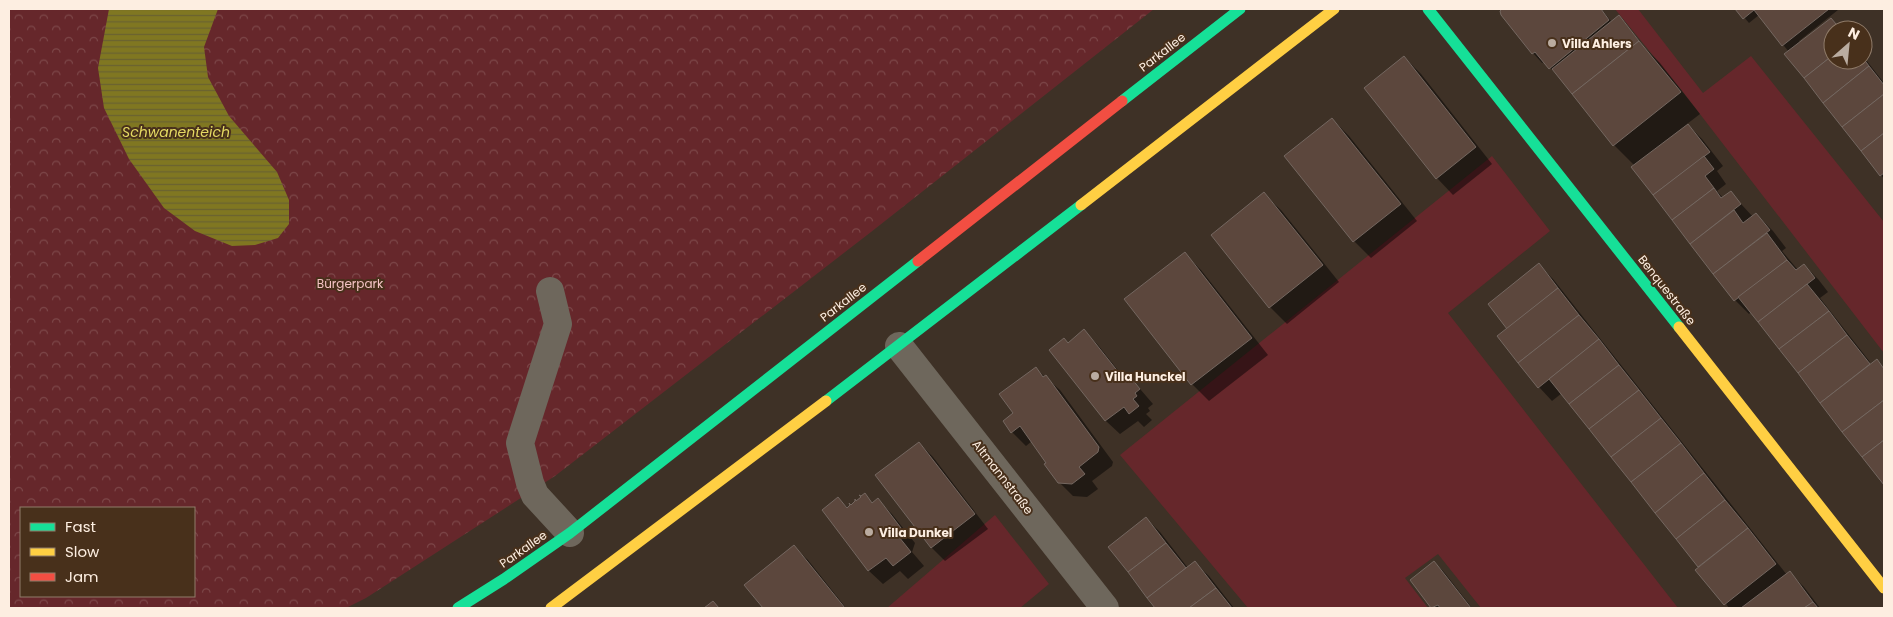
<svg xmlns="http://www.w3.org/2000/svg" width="1893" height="617" font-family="Poppins,sans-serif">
<defs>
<pattern id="park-crowns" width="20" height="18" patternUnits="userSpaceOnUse" patternTransform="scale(1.25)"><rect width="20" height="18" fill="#66272b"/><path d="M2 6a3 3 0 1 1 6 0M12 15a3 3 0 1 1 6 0" fill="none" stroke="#7d4749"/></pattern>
<pattern id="water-rules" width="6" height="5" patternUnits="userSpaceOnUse" patternTransform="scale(1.25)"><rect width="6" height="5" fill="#807721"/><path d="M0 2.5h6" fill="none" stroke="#696131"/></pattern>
</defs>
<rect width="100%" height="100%" fill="#3e3126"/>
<path fill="url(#park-crowns)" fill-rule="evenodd" d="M 9,9 L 1154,9 L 871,232 L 555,476 L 366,598 L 346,608 L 9,608 ZM 21,508 L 194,508 L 194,596 L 21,596 Z"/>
<g fill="#66272b">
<polygon points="1615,9 1638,9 1703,93 1751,56 1884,222 1884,353 1683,92"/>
<polygon points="1492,156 1550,231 1448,313 1678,608 1481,608 1438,554 1405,578 1428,608 1248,608 1120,455"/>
<polygon points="995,515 1049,584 1020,608 887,608"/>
</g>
<polygon fill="url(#water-rules)" points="109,9 218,9 204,47 208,77 229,116 277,172 289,200 289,224 278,238 255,245 232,246 195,231 164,208 129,159 104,108 98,68"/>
<g fill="#0007">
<polygon points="1505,9 1601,9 1612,22 1624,21 1644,47 1660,63 1700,114 1687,124 1702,139 1723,166 1717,171 1726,184 1717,191 1723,198 1730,192 1753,217 1756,214 1773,231 1786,248 1782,251 1798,270 1804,265 1818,279 1828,292 1820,298 1870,362 1821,400 1751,312 1749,314 1735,300 1633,168 1635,166 1614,145 1560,77 1544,62 1542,63 1533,53 1502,13"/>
<polygon points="1737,9 1837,9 1838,10 1799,41 1800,43 1831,19 1842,30 1833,30 1833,60 1863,60 1863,56 1884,83 1884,179 1786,54 1789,52 1759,15 1749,23"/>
<polygon points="1404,57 1421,74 1492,164 1453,195 1437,178"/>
<polygon points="1332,119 1349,136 1417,221 1371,258 1354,241"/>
<polygon points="1264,194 1281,210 1339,282 1287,324 1270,307"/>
<polygon points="1184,253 1201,270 1268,355 1209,401 1192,384 1125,299"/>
<polygon points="1539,265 1553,279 1787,575 1790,573 1804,587 1820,608 1729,608 1700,567 1562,393 1552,401 1539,387 1509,329"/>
<polygon points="1084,331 1098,345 1124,378 1128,375 1153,404 1148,408 1150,411 1146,414 1152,420 1144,427 1138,421 1120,434 1106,421 1051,350 1068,344"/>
<polygon points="1876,361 1884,369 1884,484 1843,431"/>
<polygon points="1036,369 1060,390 1113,462 1112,466 1092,481 1098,489 1087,497 1073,496 1059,482 1048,463 1032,441 1026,446 1012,432 1015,414"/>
<polygon points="919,443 933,457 988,529 945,561 931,547"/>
<polygon points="865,495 873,504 878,500 892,514 915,543 912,552 924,566 908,579 900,571 883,584 869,571 824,510 838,498 848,508"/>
<polygon points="1146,518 1160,532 1188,568 1195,563 1209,576 1234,608 1157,608 1109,547"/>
<polygon points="794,547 808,560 846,608 764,608 746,585"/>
<polygon points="1434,562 1444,572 1472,608 1433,608 1411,580"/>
</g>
<g fill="#5c473d" stroke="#746760">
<polygon points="1502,9 1601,9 1609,20 1549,69 1535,52 1532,54 1501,15 1500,11"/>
<polygon points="1735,9 1829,9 1782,46 1754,10 1743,19"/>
<polygon points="1619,15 1639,41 1572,94 1552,69"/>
<polygon points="1831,18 1841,30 1833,30 1833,55 1804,78 1784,54"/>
<polygon points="1639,41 1681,92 1613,146 1572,94"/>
<polygon points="1833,55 1833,60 1863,60 1863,58 1869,66 1823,103 1804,78"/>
<polygon points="1404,56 1476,147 1436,179 1364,88"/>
<polygon points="1869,66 1884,85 1884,94 1842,127 1823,103"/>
<polygon points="1884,94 1884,133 1861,151 1842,127"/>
<polygon points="1332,118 1401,204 1353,242 1284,156"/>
<polygon points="1688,124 1710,152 1653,195 1631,167"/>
<polygon points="1884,133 1884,173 1880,176 1861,151"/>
<polygon points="1704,156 1714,169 1705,176 1714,188 1672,220 1653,195"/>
<polygon points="1714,188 1721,198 1731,191 1741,204 1690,244 1672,220"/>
<polygon points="1264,192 1323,265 1269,308 1211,235"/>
<polygon points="1734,210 1743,223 1756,213 1770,230 1713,274 1690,244"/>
<polygon points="1767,233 1787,260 1734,301 1713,274"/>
<polygon points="1185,252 1252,338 1191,385 1124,299"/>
<polygon points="1787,260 1796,270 1804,264 1815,278 1758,322 1738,297"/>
<polygon points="1539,263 1558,288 1507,329 1488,304"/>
<polygon points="1807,284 1829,311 1779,349 1758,322"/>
<polygon points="1558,288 1579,315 1518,363 1497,336"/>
<polygon points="1829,311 1847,335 1798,373 1779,349"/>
<polygon points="1579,315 1599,339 1538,388 1518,363"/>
<polygon points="1084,329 1123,378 1128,374 1140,389 1135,393 1137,396 1133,399 1139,406 1129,414 1124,407 1105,421 1049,350 1064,338 1068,343"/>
<polygon points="1847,335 1870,364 1820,403 1798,373"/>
<polygon points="1599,339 1619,365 1569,404 1549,379"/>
<polygon points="1877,359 1884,369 1884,400 1842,432 1820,403"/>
<polygon points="1619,365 1639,390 1589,429 1569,404"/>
<polygon points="1036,367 1043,377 1046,375 1099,447 1098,452 1079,467 1085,474 1072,484 1058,483 1044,464 1046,463 1020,426 1011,433 1003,421 1013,413 999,394"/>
<polygon points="1639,390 1661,418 1611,457 1589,429"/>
<polygon points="1884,400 1884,440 1862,457 1842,432"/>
<polygon points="1661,418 1681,443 1631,482 1611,457"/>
<polygon points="1884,440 1884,485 1862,457"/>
<polygon points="919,442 975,514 931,548 875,475"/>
<polygon points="1681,443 1704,473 1655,513 1631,482"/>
<polygon points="1704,473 1725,500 1676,539 1655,513"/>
<polygon points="865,493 872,503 878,498 901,528 899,537 911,552 893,566 886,558 868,571 822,510 838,497 847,508 850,505 849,503 851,505 855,501 855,499 856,501 861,497 859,495 861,496"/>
<polygon points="1725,500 1748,528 1698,567 1676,539"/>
<polygon points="1146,517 1166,543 1128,572 1108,547"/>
<polygon points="1748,528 1776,564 1724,605 1695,570"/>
<polygon points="1166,543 1186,568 1147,598 1128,572"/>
<polygon points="794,545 845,608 763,608 744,585"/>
<polygon points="1195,561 1216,588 1189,608 1155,608 1147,598"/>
<polygon points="1434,561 1471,608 1440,608 1438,605 1431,608 1410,580"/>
<polygon points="1790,571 1813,602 1804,608 1741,608"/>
<polygon points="1216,588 1232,608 1189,608"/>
<polygon points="713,601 719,608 704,608"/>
<polygon points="1813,602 1818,608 1804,608"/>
</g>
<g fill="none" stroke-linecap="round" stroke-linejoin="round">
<g stroke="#6e675c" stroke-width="28">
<polyline points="550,291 558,324 520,443 530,483 535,495 570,533"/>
<polyline points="899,346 1105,608"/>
</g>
<g stroke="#16e098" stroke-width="11">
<polyline points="1428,9 1679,327"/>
<polyline points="1122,101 1240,9"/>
<polyline points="826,401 1081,205"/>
<polyline points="458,608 504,579 570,533 918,261"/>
</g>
<g stroke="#ffcf43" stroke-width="11">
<polyline points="1081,205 1334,9"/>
<polyline points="1679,327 1884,588"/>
<polyline points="551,608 826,401"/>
</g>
<polyline stroke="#f24e42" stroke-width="11" points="918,261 1122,101"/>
</g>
<g fill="#baaca0" stroke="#48301b" stroke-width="2">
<circle cx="1552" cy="43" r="5"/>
<circle cx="1095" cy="376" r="5"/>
<circle cx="869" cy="532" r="5"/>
</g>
<g text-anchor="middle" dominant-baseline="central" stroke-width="4" stroke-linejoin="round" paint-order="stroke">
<g font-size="12" font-weight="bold" fill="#fdeee1" stroke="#48301b" text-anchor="start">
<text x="1562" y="43">Villa Ahlers</text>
<text x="1105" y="376">Villa Hunckel</text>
<text x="879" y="532">Villa Dunkel</text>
</g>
<g font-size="12" fill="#fdeee1" stroke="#48301b">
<text transform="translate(1162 52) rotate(-38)">Parkallee</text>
<text transform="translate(1667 290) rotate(52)">Benquestraße</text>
<text transform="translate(843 302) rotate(-38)">Parkallee</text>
<text transform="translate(1003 477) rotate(52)">Altmannstraße</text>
<text transform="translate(523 549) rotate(-35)">Parkallee</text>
</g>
<g font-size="12" fill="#f4c3c4" stroke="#48301b">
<text x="350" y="283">Bürgerpark</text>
</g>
<g font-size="14" font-style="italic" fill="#e5da63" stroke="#48301b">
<text x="176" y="132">Schwanenteich</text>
</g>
</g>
<rect width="1893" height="617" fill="none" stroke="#fdeee1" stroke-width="20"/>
<rect x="20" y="507" width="175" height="90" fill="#48301b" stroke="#907c6a"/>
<rect x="30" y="523" width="25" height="8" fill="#16e098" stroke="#907c6a"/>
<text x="65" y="532" font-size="15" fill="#fdeee1">Fast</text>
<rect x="30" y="548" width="25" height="8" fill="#ffcf43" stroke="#907c6a"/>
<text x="65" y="557" font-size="15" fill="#fdeee1">Slow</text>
<rect x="30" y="573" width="25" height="8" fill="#f24e42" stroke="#907c6a"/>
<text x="65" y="582" font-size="15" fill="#fdeee1">Jam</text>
<g transform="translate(1848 45) rotate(27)"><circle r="24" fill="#48301b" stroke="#907c6a"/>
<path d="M0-4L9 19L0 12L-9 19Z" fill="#baaca0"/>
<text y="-8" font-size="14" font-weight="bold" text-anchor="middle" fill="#fdeee1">N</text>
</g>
</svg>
